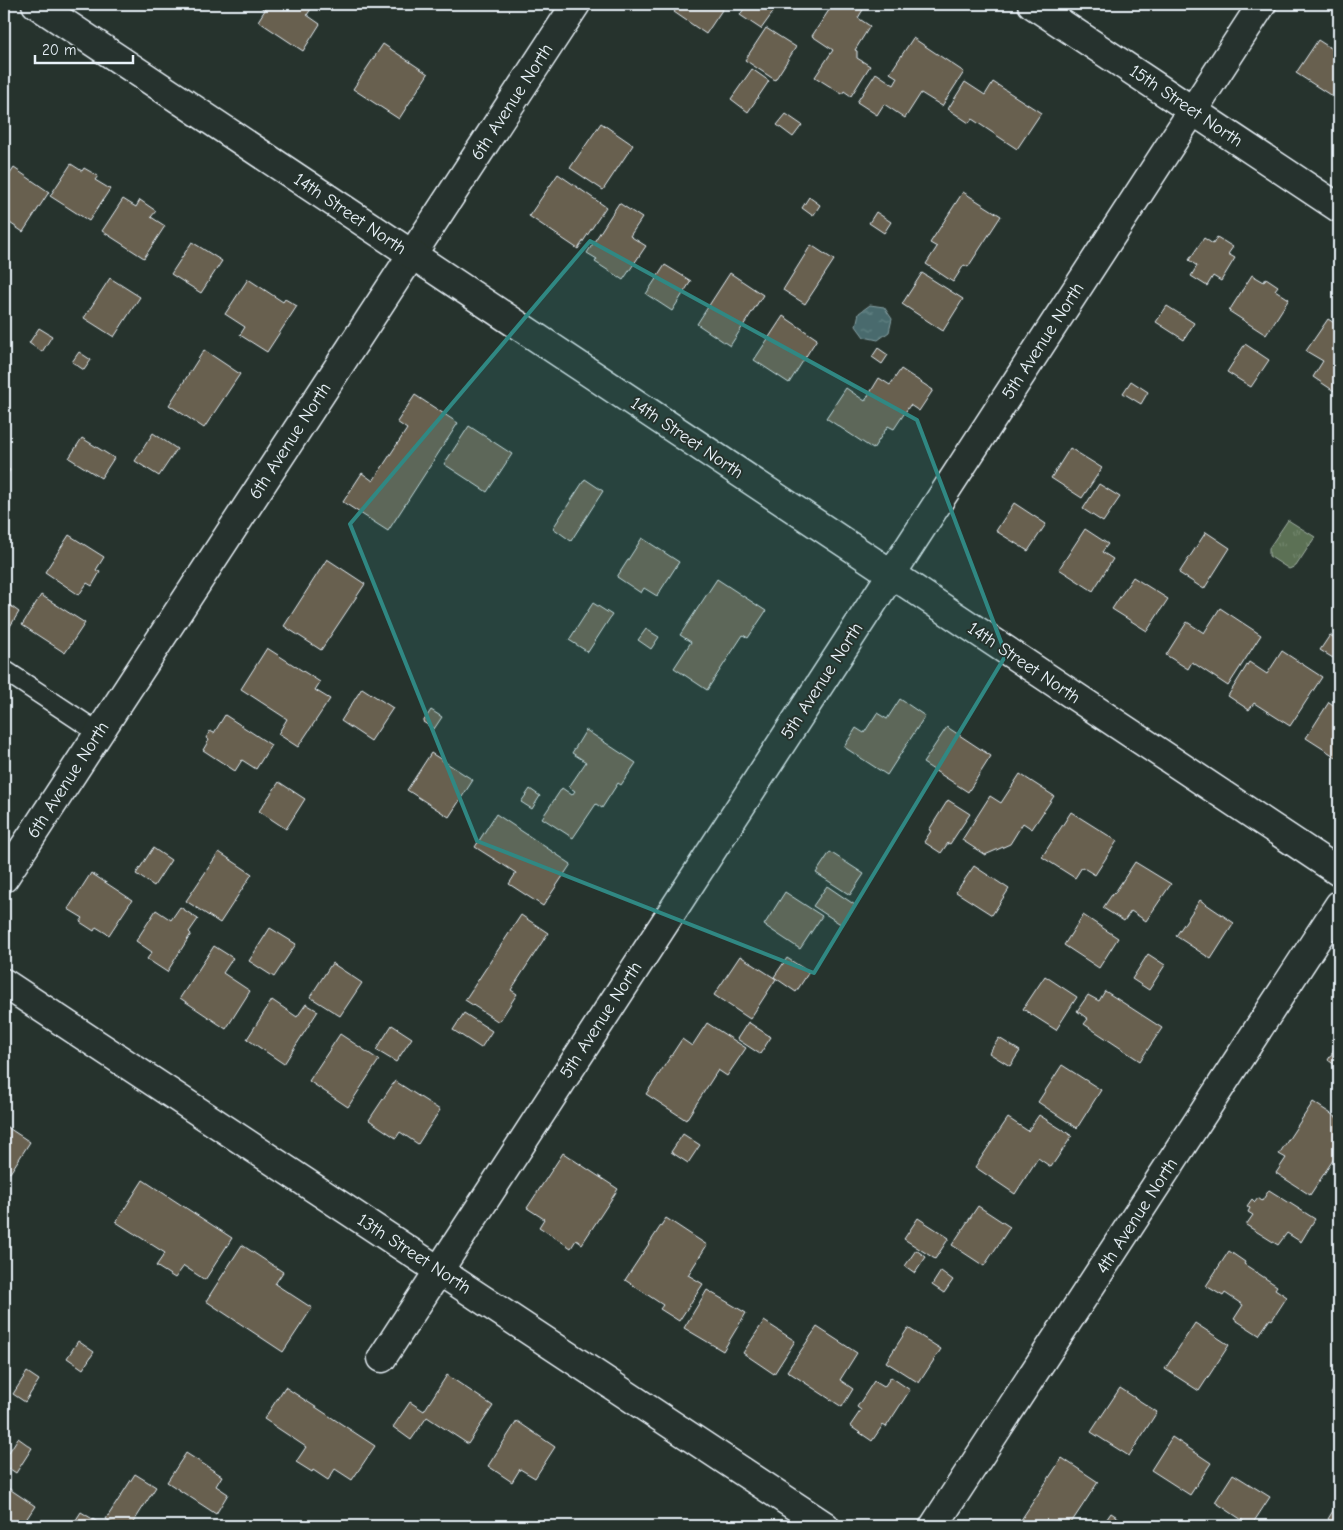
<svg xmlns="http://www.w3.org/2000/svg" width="1343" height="1530" font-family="'Comic Neue',sans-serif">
<defs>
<pattern id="park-tufts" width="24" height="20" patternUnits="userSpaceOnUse" patternTransform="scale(1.25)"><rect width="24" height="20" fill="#5b7154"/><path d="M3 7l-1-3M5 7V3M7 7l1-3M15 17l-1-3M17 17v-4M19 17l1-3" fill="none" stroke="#73866d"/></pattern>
<pattern id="water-ripples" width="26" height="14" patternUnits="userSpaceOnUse" patternTransform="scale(1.25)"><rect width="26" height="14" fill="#486b6d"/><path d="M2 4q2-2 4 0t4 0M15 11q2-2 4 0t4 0" fill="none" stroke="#628183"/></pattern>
</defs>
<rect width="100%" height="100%" fill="#26332d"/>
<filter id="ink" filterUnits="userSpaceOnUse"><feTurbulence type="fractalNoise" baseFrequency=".02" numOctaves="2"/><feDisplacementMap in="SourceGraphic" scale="10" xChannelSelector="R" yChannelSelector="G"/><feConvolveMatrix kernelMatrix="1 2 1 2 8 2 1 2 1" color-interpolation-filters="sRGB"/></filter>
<g filter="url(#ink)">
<polygon fill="url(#park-tufts)" stroke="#a2b1a6" points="1288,520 1315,537 1296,566 1289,569 1269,556 1269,548"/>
<polygon fill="url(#water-ripples)" stroke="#88a1a5" points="870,305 884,307 892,319 889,332 878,340 864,337 856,326 859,313"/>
<g fill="#676150" stroke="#e8f1f8">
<polygon points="256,4 309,4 313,6 307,15 320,24 303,51 258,21 265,10"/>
<polygon points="680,4 726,4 706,34 674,12"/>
<polygon points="747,4 779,4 761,29 740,15"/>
<polygon points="789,4 802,4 798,9"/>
<polygon points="833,4 845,4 847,5 848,4 858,4 864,8 858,18 870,26 855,50 857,51 857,58 870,66 851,96 844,91 842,94 815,77 833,50 812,36"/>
<polygon points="766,28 796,47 775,80 745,60"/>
<polygon points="1339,37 1339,98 1338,100 1296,73 1318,40 1332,49"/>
<polygon points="913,38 964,72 942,106 921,93 905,118 884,104 877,115 857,102 876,73 894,85 898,78 890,73"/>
<polygon points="383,44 428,74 399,119 353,89"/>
<polygon points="752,69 769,81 748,112 731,99"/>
<polygon points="965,82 985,95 993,82 1041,113 1017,149 972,119 969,123 948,109"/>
<polygon points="786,114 802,125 793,137 777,125"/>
<polygon points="601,123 633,145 603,190 570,168"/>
<polygon points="71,164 82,171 84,168 98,176 95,180 110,189 89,221 50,196"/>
<polygon points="14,168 49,192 23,232 4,219 4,183"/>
<polygon points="558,174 606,207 578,249 529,216"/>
<polygon points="963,192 1001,216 968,267 964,265 953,282 926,264 937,247 930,243"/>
<polygon points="809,197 820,205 813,216 802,208"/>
<polygon points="123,199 136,207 140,200 156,211 151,217 165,226 144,258 102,231"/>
<polygon points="619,203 642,218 630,236 646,246 623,280 595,262 597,259 587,253"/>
<polygon points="876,212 891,222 884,233 869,223"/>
<polygon points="1217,237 1233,247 1228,254 1235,258 1221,281 1213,276 1207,286 1191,276 1197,266 1189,260 1204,238 1213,244"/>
<polygon points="192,242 222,261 201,293 171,274"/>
<polygon points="811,245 834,260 805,304 783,290"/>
<polygon points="665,265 691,281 672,311 646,294"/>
<polygon points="730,273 763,295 730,346 697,324"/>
<polygon points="922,273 963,299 943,331 902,304"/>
<polygon points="1252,275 1264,282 1266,278 1278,286 1275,290 1289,299 1266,335 1229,311"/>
<polygon points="110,278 140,297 114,337 84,318"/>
<polygon points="248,279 283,302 285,299 297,306 267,352 240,335 245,327 225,314"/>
<polygon points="1167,306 1194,323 1184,340 1156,322"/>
<polygon points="783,316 817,339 789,383 754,360"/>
<polygon points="1328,319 1339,326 1339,383 1334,391 1313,377 1323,361 1306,351"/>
<polygon points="39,328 52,336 42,352 29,343"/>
<polygon points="1245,344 1269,360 1251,387 1227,372"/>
<polygon points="878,348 888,355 882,364 872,357"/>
<polygon points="204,350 240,374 204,428 169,405"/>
<polygon points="79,352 91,360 84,370 72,362"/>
<polygon points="901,369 933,390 919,411 910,405 894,429 888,426 873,449 826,418 846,388 865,401 879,378 890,385"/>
<polygon points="1131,381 1148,392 1141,404 1123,393"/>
<polygon points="415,395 458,423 388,531 343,502 362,473 373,481 407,429 397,422"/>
<polygon points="469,426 512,454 487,492 444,464"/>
<polygon points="153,433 177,449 159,476 135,461"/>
<polygon points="82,438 114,458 101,478 69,458"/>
<polygon points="1070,448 1102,468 1082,498 1051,478"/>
<polygon points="4,466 10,470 4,480"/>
<polygon points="585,479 603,491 571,541 553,528"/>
<polygon points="1099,484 1120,497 1103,522 1083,509"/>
<polygon points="1014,503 1046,524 1028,551 996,531"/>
<polygon points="1085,529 1108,544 1102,552 1113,559 1093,591 1059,569"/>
<polygon points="1206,532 1230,548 1204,589 1179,573"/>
<polygon points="69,535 104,557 96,570 100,572 92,586 87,583 79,595 45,572"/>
<polygon points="642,538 679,562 657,596 644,588 641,593 617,577"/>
<polygon points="327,559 365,584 321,650 284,626"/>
<polygon points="1133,577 1168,599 1147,631 1112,609"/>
<polygon points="717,579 766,611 748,638 743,635 707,690 674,668 691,642 680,635"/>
<polygon points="41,595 85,623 65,653 22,625"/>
<polygon points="4,601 19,612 4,636"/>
<polygon points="593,603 612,615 588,652 569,640"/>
<polygon points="1220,608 1261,635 1228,686 1192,662 1188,669 1166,655 1187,622 1204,633"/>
<polygon points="646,629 659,637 651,649 638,640"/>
<polygon points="1330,635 1339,641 1339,648 1333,658 1320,650"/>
<polygon points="267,648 320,682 315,690 330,699 298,747 278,734 287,719 241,689"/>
<polygon points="1282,651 1322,677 1290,726 1254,703 1249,710 1228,696 1249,662 1267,674"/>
<polygon points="362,688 393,708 371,741 341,721"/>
<polygon points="900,699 925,716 887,775 844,747 856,728 864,733 877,713 887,719"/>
<polygon points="1329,702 1339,709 1339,759 1306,738"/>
<polygon points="431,710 442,717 434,729 423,722"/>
<polygon points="225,715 271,745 256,769 242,760 235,771 203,750 209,740 206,738 210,731 214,733"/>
<polygon points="947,727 991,756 968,792 923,763"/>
<polygon points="586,730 636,763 621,785 618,783 602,808 596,804 573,838 542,818 562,788 572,795 575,791 569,787 586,762 572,753"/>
<polygon points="431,753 473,780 449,817 407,790"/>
<polygon points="1020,774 1054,796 1032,829 1023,823 1010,844 985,855 962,840 990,796 1001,803"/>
<polygon points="279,782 305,799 286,829 259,811"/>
<polygon points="530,789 540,796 532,809 521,802"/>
<polygon points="948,800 970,814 950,844 948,843 941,853 924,842 931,831 929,830"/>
<polygon points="1071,812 1117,841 1095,875 1082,867 1075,878 1042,857"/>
<polygon points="496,814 571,864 543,906 509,884 516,873 475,847"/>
<polygon points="153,848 171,860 154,886 136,874"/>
<polygon points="219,852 252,874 220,923 186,901"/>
<polygon points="830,852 864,874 850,895 816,873"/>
<polygon points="1135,862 1171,884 1146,921 1131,911 1124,921 1103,908 1113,893 1114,894"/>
<polygon points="974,866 1009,889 992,915 956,892"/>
<polygon points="91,873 132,900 109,935 96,927 94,931 80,922 83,918 68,909"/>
<polygon points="827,886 855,905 842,925 813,906"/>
<polygon points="785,892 822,916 800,949 764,925"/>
<polygon points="1200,900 1234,923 1211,959 1176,936"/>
<polygon points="180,907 198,919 189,932 191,934 167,972 147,959 152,952 136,941 156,910 171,920"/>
<polygon points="521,915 548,933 511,990 517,994 499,1022 465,1000"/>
<polygon points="1083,915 1118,938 1099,968 1064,945"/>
<polygon points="270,928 296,944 274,977 249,961"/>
<polygon points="214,946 233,958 223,973 250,991 226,1029 180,998"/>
<polygon points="1148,954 1165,965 1149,990 1132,979"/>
<polygon points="740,956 776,979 750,1019 714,995"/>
<polygon points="787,958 809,972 796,992 774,977"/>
<polygon points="332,963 362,983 340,1016 310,997"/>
<polygon points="1045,976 1077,997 1056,1030 1023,1009"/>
<polygon points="1105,991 1162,1028 1140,1061 1084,1024 1088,1019 1077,1011 1088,995 1099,1001"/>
<polygon points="272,1000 297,1017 306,1004 318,1011 284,1064 247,1039"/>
<polygon points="464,1013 492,1031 481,1048 453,1030"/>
<polygon points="748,1022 771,1037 760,1054 737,1039"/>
<polygon points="707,1023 746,1048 727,1076 718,1070 686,1120 646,1094 682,1039 692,1046"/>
<polygon points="392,1025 412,1038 396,1062 376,1050"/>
<polygon points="340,1034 379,1060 348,1107 309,1081"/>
<polygon points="999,1038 1020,1051 1010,1066 989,1053"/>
<polygon points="1339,1042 1339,1068 1328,1060"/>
<polygon points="1062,1065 1101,1090 1077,1128 1038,1102"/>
<polygon points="395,1081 440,1110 418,1144 400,1132 396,1138 369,1120"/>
<polygon points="1313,1102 1339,1119 1339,1151 1310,1195 1276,1173 1286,1158 1279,1154"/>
<polygon points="1039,1115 1072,1136 1051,1167 1038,1158 1015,1194 975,1167 1008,1118 1028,1131"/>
<polygon points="4,1125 30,1142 10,1173 4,1169"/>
<polygon points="683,1134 700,1145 688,1163 671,1152"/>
<polygon points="563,1153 618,1189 582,1244 576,1240 571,1248 539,1227 544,1219 527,1208"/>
<polygon points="143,1180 232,1238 205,1280 184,1266 175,1278 156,1266 165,1253 116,1222"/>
<polygon points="1269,1190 1315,1219 1301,1242 1287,1233 1278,1245 1246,1225 1253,1215 1248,1212 1250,1208 1247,1206 1252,1199 1255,1202 1258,1198 1262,1201"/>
<polygon points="978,1206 1010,1227 984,1266 952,1245"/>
<polygon points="666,1218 707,1245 688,1275 703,1284 679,1321 660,1309 663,1305 625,1280"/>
<polygon points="918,1218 949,1238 935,1259 904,1239"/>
<polygon points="242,1245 283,1272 275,1284 312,1308 283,1352 206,1301"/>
<polygon points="916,1250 926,1257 915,1273 905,1266"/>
<polygon points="1229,1251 1245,1262 1244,1264 1277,1286 1275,1289 1287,1297 1272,1320 1270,1319 1259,1335 1234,1319 1243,1305 1225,1293 1223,1296 1206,1286"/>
<polygon points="941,1271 953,1280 944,1293 932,1285"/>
<polygon points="707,1290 746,1313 723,1351 684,1328"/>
<polygon points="764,1321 795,1341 774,1374 743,1353"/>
<polygon points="1195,1323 1229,1345 1199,1391 1165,1369"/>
<polygon points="817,1327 857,1353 840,1380 853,1389 842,1407 787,1371"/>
<polygon points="908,1328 941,1349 919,1383 886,1362"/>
<polygon points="78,1341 94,1352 83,1369 67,1358"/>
<polygon points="27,1372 39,1380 25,1402 13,1394"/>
<polygon points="447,1375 493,1406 468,1444 427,1417 411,1440 393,1427 410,1402 424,1411"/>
<polygon points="891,1377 910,1390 886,1427 883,1425 872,1441 850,1426 861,1410 857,1407 874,1381 884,1387"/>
<polygon points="1337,1384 1339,1386 1339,1399 1331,1394"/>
<polygon points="285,1387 375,1446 352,1480 335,1469 328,1480 313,1470 312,1472 296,1462 306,1447 264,1419"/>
<polygon points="1120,1388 1157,1412 1129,1456 1091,1432"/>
<polygon points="517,1421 555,1447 535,1478 520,1469 512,1482 488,1466"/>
<polygon points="1172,1437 1211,1463 1190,1495 1151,1470"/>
<polygon points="18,1438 32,1448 16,1473 4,1465 4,1460"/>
<polygon points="186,1453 222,1476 216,1486 228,1494 216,1514 167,1482"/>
<polygon points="1062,1458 1098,1482 1069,1526 1017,1526"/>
<polygon points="135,1474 156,1487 131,1526 117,1526 106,1519"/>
<polygon points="1233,1474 1270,1497 1251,1526 1215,1502"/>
<polygon points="5,1486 35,1506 22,1526 4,1526"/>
<polygon points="1339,1501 1339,1526 1328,1519"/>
<polygon points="81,1512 104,1526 72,1526"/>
<polygon points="1111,1513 1131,1526 1102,1526"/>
</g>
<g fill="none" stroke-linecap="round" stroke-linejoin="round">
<g stroke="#e8f1f8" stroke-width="22">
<polyline id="lane" points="4,670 99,733"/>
</g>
<g stroke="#e8f1f8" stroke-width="31">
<g id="street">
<polyline points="1032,4 1339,208"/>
<polyline points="4,878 576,4"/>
<polyline points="4,983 825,1526"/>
<polyline points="382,1358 1262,4"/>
<polyline points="934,1526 1339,905"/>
</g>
</g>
<g stroke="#e8f1f8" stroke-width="31">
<polyline id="secondary" points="36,4 1339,872"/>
</g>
<use href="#lane" stroke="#26332d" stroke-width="19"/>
<use href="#street" stroke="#26332d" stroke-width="28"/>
<use href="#secondary" stroke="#26332d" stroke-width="28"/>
</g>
</g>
<path fill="#308883" fill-opacity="0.2" stroke="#308883" stroke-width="4" stroke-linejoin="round" d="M 590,241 L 917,420 L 1006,655 L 814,973 L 477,841 L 350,524 Z"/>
<g text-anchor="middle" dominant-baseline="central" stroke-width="4" stroke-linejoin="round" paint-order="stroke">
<g font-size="18" fill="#e8f1f8" stroke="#26332d">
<text transform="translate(512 102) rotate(-57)">6th Avenue North</text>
<text transform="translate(1186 106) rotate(34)">15th Street North</text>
<text transform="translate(350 214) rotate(34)">14th Street North</text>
<text transform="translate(1043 341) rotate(-57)">5th Avenue North</text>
<text transform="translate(687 438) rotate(34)">14th Street North</text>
<text transform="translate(290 441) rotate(-57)">6th Avenue North</text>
<text transform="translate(1024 663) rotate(34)">14th Street North</text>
<text transform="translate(822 681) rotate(-57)">5th Avenue North</text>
<text transform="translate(68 780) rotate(-57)">6th Avenue North</text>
<text transform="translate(601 1020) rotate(-57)">5th Avenue North</text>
<text transform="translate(1137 1216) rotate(-57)">4th Avenue North</text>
<text transform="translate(414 1254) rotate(33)">13th Street North</text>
</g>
</g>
<rect width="1343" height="1530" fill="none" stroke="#26332d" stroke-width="20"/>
<rect x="10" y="10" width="1323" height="1510" fill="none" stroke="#e8f1f8" stroke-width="2" filter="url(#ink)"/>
<path d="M35 55v8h98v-8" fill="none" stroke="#e8f1f8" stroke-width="2.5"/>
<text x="42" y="55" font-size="15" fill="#e8f1f8" stroke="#26332d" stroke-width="4" paint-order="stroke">20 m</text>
</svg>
